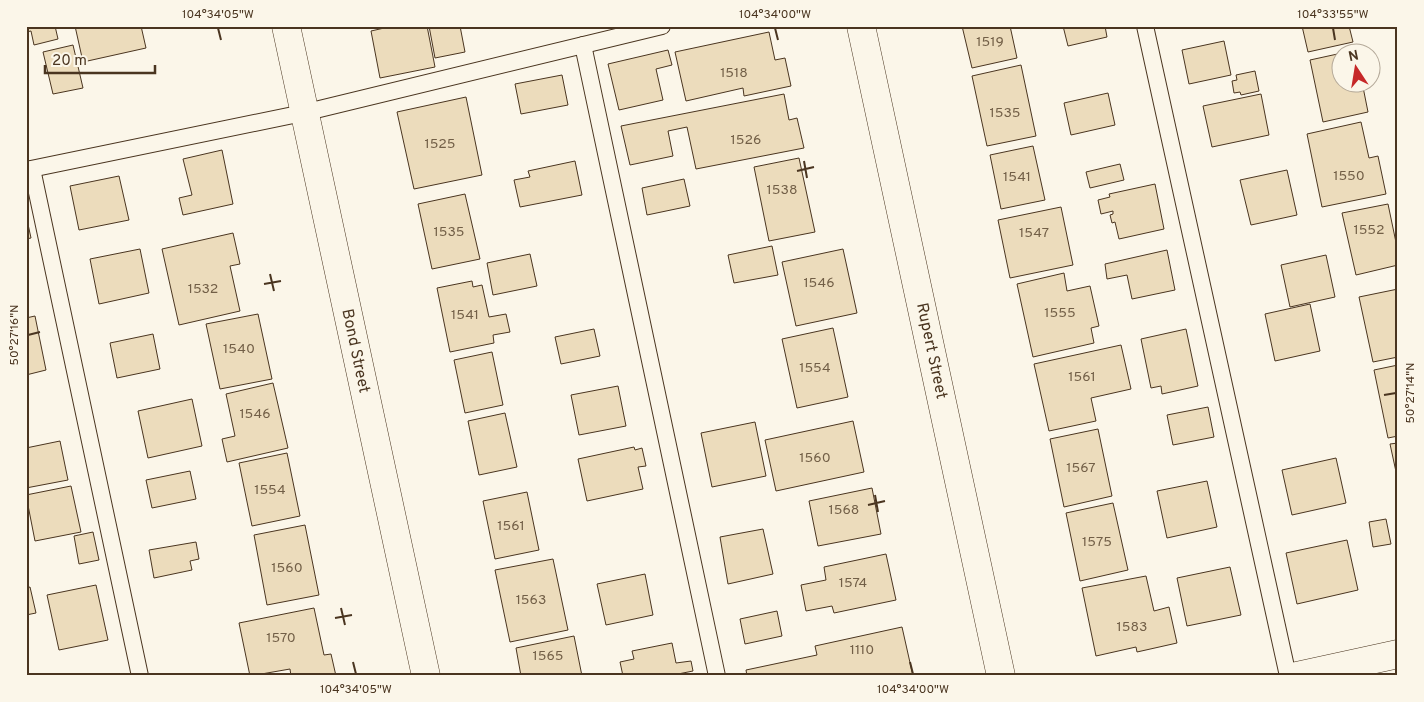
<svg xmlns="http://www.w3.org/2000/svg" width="1424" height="702" font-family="Overpass,sans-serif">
<rect width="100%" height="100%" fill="#fbf6e9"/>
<g fill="#ecdcbc" stroke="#4a3520">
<polygon points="26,26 55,26 58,39 34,45 31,31 26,32"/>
<polygon points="75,26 141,26 146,48 83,62"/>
<polygon points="393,26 427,26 435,67 380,78 371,31"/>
<polygon points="429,26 460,26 465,52 435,58"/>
<polygon points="962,26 1010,26 1017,58 972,68"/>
<polygon points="1063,26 1105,26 1107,37 1068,46"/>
<polygon points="1302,26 1349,26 1353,42 1308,52"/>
<polygon points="769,32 775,60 785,58 791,86 744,96 743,88 686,101 675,52"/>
<polygon points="1224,41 1231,75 1189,84 1182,50"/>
<polygon points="73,45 83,88 53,94 43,52"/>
<polygon points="668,50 672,65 656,69 663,100 619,110 608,64"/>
<polygon points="1342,53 1342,82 1362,82 1368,112 1323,122 1310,60"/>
<polygon points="1021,65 1036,136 987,146 972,76"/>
<polygon points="1255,71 1259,91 1241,95 1240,92 1234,93 1232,81 1237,80 1236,75"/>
<polygon points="562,75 568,105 521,114 515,84"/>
<polygon points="1108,93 1115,125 1071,135 1064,103"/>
<polygon points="784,94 789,120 797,118 804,148 696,169 687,127 668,131 673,156 630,165 621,126"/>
<polygon points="1261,94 1269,135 1212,147 1203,106"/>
<polygon points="466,97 482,175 414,189 397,112"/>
<polygon points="1361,122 1369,158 1378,156 1386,194 1322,207 1307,134"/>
<polygon points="1033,146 1045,200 1001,209 990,155"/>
<polygon points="222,150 233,204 183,215 179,198 192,195 183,159"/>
<polygon points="799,158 815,232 769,241 754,167"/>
<polygon points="575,161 582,195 520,207 514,180 530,177 528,171"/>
<polygon points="1120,164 1124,180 1090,188 1086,172"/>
<polygon points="1287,170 1297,215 1251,225 1240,180"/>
<polygon points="119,176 129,220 79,230 70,186"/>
<polygon points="684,179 690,206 647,215 642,188"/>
<polygon points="1155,184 1164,229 1119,239 1115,222 1112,223 1110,215 1113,214 1113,211 1101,214 1098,200 1110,197 1109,194"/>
<polygon points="465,194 480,259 432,269 418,204"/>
<polygon points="1388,204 1398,252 1398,265 1356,275 1342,213"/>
<polygon points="1061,207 1073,265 1010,278 998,220"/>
<polygon points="26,215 31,238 26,239"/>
<polygon points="233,233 240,264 230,266 240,311 179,325 162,249"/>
<polygon points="772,246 778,275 734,283 728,255"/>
<polygon points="140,249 149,293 99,304 90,259"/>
<polygon points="843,249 857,313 796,326 782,262"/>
<polygon points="1167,250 1175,290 1132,299 1127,275 1107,279 1105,264"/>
<polygon points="530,254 537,286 493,295 487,263"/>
<polygon points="1326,255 1335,297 1290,307 1281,265"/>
<polygon points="1064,273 1067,291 1090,286 1099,326 1091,328 1094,343 1033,357 1017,284"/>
<polygon points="472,281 473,287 482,285 489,317 506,314 510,332 493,335 494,343 450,352 437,288"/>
<polygon points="1398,289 1398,357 1373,362 1359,297"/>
<polygon points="1310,304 1320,351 1275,361 1265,314"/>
<polygon points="258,314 272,379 220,389 206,324"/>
<polygon points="35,316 46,370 26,375 26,318"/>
<polygon points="833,328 848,397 797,408 782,339"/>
<polygon points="594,329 600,356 561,364 555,337"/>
<polygon points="1186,329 1198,386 1162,394 1161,386 1151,388 1141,339"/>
<polygon points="153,334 160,369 117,378 110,343"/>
<polygon points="1121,345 1131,389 1091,398 1096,421 1049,431 1034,364"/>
<polygon points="492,352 503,405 465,413 454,360"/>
<polygon points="1398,365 1398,436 1388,438 1374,370"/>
<polygon points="273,383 288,448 227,462 222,439 235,436 226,394"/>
<polygon points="618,386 626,426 579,435 571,395"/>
<polygon points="192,399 202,446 148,458 138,411"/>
<polygon points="1208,407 1214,437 1173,445 1167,415"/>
<polygon points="505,413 517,467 479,475 468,421"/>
<polygon points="853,421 864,472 776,491 765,440"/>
<polygon points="755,422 766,476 712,487 701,433"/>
<polygon points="1098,429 1112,496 1064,507 1050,439"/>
<polygon points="60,441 68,480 26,488 26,448"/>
<polygon points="1398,443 1398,481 1390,444"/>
<polygon points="634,447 635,450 642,448 646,466 638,467 643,489 587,501 578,459"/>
<polygon points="287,453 300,516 252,526 239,463"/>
<polygon points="1336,458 1346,503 1292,515 1282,470"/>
<polygon points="190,471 196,499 152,508 146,480"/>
<polygon points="1207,481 1217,527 1167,538 1157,491"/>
<polygon points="71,486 81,532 35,541 26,495"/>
<polygon points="872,488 881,534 818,546 809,501"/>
<polygon points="527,492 539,550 495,559 483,501"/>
<polygon points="1113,503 1128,570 1080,581 1066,513"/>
<polygon points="1386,519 1391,544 1373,547 1369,522"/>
<polygon points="305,525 319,595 267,605 254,535"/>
<polygon points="763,529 773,574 728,584 720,537"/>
<polygon points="93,532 99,560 79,564 74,536"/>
<polygon points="1347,540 1358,590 1297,604 1286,553"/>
<polygon points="196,542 199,559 190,561 192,570 154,578 149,550"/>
<polygon points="886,554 896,600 834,613 832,606 806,611 801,585 826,580 824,567"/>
<polygon points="553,559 568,630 510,642 495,570"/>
<polygon points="1230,567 1241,615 1187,626 1177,578"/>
<polygon points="645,574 653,615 606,625 597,584"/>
<polygon points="1146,576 1154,611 1169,607 1177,643 1137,652 1136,647 1096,656 1082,588"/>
<polygon points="96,585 108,640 59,650 47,595"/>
<polygon points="30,587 36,613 26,615 26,588"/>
<polygon points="314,608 324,655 331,654 336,676 291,676 290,669 250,676 239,623"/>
<polygon points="777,611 782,636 745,644 740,619"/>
<polygon points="902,627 913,676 747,676 746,670 817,655 815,646"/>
<polygon points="574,636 582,676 521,676 516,648"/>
<polygon points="672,643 676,663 691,661 693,671 668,676 623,676 620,662 634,659 632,651"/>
</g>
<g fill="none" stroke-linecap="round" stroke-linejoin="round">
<g stroke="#4a3520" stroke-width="18">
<g id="lane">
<polyline points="1145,26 1288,676"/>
<polyline points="583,45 717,676"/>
<polyline points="32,169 140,676"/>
<polyline points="26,170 303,113 662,26"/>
</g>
</g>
<g stroke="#4a3520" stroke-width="29">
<g id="street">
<polyline points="286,26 426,676"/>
<polyline points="861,26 1001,676"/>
<polyline points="1297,676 1398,654"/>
</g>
</g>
<use href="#lane" stroke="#fbf6e9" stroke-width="16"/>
<use href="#street" stroke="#fbf6e9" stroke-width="28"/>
</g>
<path fill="none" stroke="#4a3520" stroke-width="2" d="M 218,28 L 221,40M 775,28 L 778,40M 1333,28 L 1335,40M 804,161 L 807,178M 797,171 L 814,167M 270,274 L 274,291M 264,284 L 281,281M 28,335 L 40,332M 1384,395 L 1396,393M 875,495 L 878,512M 868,505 L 885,501M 341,608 L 345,625M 335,618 L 352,615M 353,662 L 356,674M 910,662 L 913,674"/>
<g text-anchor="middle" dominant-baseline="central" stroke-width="4" stroke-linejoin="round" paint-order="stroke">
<g font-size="14" fill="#725f47">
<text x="990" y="42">1519</text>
<text x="734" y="73">1518</text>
<text x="1005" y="113">1535</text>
<text x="746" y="140">1526</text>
<text x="440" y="144">1525</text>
<text x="1349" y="176">1550</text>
<text x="1017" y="177">1541</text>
<text x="782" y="190">1538</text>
<text x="1369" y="230">1552</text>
<text x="449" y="232">1535</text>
<text x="1034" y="233">1547</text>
<text x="819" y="283">1546</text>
<text x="203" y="289">1532</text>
<text x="1060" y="313">1555</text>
<text x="465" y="315">1541</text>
<text x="239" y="349">1540</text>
<text x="815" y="368">1554</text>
<text x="1082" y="377">1561</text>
<text x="255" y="414">1546</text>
<text x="815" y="458">1560</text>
<text x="1081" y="468">1567</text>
<text x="270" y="490">1554</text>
<text x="844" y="510">1568</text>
<text x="511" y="526">1561</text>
<text x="1097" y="542">1575</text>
<text x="287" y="568">1560</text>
<text x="853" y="583">1574</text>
<text x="531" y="600">1563</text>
<text x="1132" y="627">1583</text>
<text x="281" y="638">1570</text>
<text x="862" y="650">1110</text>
<text x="548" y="656">1565</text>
</g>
<g font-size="16" fill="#4a3520" stroke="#fbf6e9">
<text transform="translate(355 351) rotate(78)">Bond Street</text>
<text transform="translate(931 351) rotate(78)">Rupert Street</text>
</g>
</g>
<rect width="1424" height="702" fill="none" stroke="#fbf6e9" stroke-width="55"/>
<g transform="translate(1356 68) rotate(348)"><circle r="24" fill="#fbf6e9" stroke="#b4a999"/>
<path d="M0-4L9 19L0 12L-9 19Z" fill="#c62828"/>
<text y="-8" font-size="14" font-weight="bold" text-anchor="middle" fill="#4a3520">N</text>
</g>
<path d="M45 65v8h110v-8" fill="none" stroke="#4a3520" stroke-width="2.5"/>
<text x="52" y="65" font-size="15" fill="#4a3520" stroke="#fbf6e9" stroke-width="4" paint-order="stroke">20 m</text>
<rect x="28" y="28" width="1368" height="646" fill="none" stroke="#4a3520" stroke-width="2"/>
<g font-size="12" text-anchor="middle" fill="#4a3520">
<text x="218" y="18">104°34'05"W</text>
<text x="775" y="18">104°34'00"W</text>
<text x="1333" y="18">104°33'55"W</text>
<text transform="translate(14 335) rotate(-90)" y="4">50°27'16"N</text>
<text transform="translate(1410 393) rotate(-90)" y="4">50°27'14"N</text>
<text x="356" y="693">104°34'05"W</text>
<text x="913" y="693">104°34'00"W</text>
</g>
</svg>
